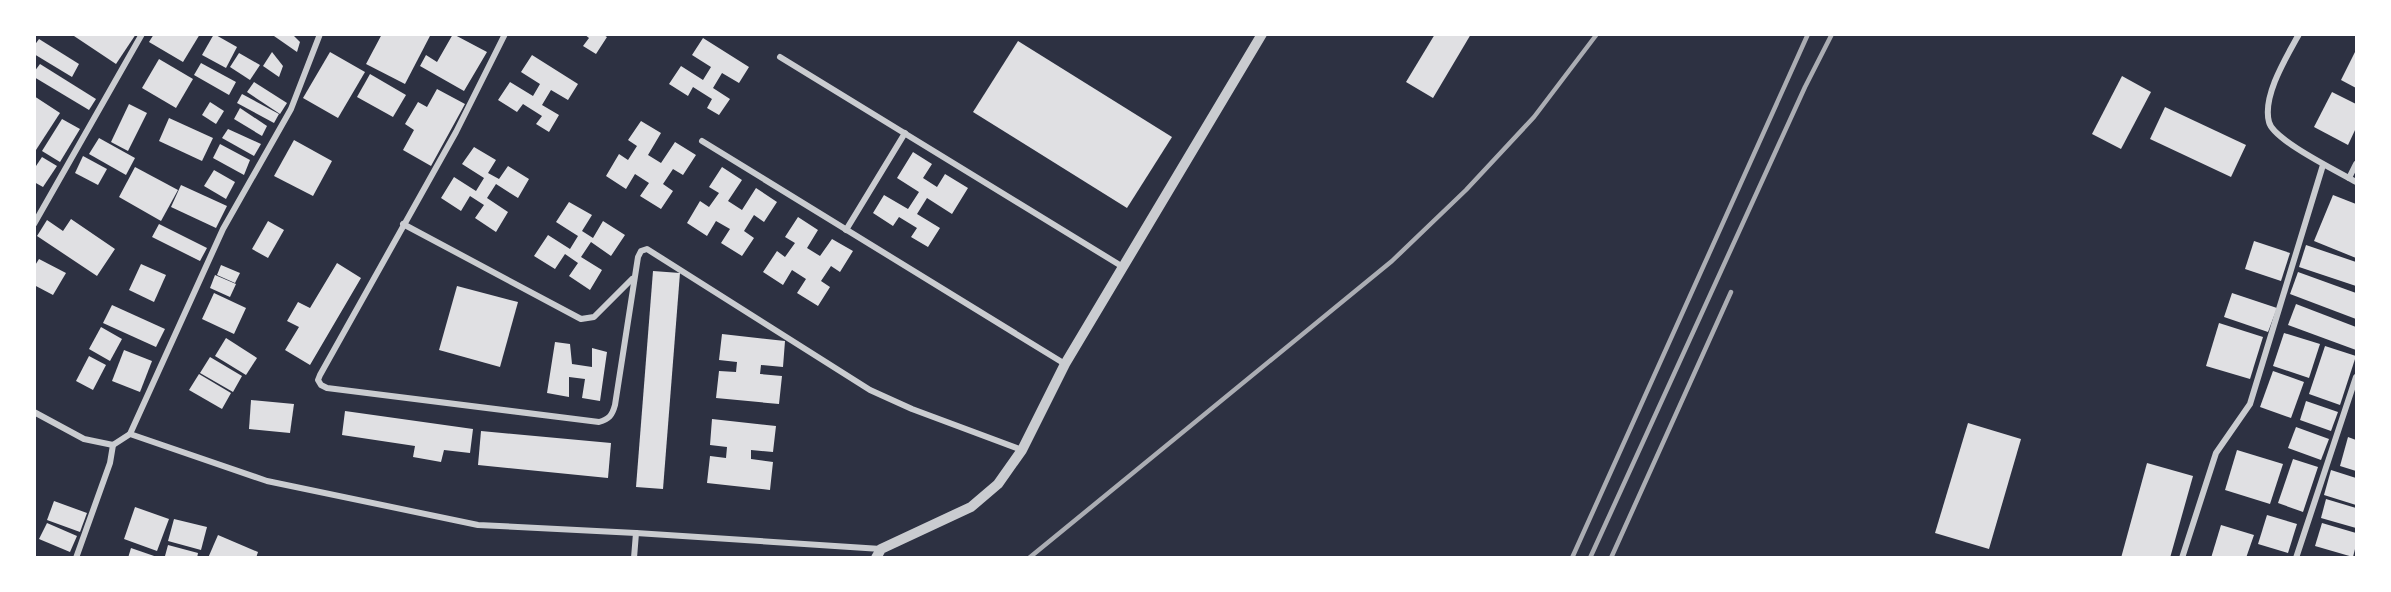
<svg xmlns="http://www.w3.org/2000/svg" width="2391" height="592" font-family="Raleway,sans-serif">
<rect width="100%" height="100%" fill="#2d3142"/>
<g fill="#e0e0e3">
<polygon points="71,34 136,34 116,64"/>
<polygon points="154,34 200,34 183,62 149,42"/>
<polygon points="214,34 237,47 226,68 202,55"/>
<polygon points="276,34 292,34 300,42 297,52 274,36"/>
<polygon points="382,34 431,34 405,84 366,64"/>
<polygon points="453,34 487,52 464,91 420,66 426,55 437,62"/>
<polygon points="584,34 602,34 607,37 596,54 583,46 589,38"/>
<polygon points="1435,34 1471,34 1433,98 1406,82"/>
<polygon points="703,38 749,67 739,83 722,73 713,88 730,99 719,115 707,108 712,99 693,87 688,96 669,84 681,66 703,80 711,67 692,55"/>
<polygon points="39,39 79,64 72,77 34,54 34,46"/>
<polygon points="1018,41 1172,137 1127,208 973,112"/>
<polygon points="2356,50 2356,88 2341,80"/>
<polygon points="272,52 283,66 279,77 263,66"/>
<polygon points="330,52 365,72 338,118 303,98"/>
<polygon points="239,53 260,65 250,80 230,67"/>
<polygon points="532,55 578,84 568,100 551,90 542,105 559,115 549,132 536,124 542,116 523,104 517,112 498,100 510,82 533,96 540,84 521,72"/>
<polygon points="159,59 193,79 176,108 142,88"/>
<polygon points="201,63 236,82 229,95 194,75"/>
<polygon points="40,64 96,99 89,110 34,77 34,72"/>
<polygon points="370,74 406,95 393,117 357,97"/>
<polygon points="2122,76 2151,92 2121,149 2092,134"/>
<polygon points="254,82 287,103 280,114 247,92"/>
<polygon points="437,89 465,104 431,166 403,150 414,130 405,124 418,102 427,107"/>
<polygon points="2332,92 2356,104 2356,128 2348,145 2314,127"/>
<polygon points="242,94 279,114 274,123 237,103"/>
<polygon points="34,96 60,113 34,153"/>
<polygon points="210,102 224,111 216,124 202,115"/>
<polygon points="129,104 147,113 128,151 111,142"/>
<polygon points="2165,107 2246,145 2231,177 2150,139"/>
<polygon points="240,108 267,126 262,136 234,119"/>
<polygon points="169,118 213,138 202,161 159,141"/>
<polygon points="62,119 80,129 60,162 42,151"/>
<polygon points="641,121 661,133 648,155 661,163 675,142 696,155 683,175 673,169 663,184 673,191 661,209 640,196 649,183 635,174 626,189 606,176 619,154 628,160 637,146 628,140"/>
<polygon points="228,129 261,144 254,156 222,138"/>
<polygon points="99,138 135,158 126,175 89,154"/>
<polygon points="294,140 332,161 313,196 274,176"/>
<polygon points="220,144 250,160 244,175 213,158"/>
<polygon points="474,147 496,160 488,173 499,179 508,166 529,179 518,198 496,184 487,198 508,212 496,232 475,218 484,205 470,196 461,211 441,198 454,177 476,191 484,178 462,164"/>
<polygon points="913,152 932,164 923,178 937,187 945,174 968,188 952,214 927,198 917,214 940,228 928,247 911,237 917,228 899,217 893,226 873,213 884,195 908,209 919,192 897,178"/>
<polygon points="83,156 107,169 98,185 75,173"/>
<polygon points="42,157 57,166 43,187 34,182 34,169"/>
<polygon points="135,167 178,190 161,221 119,197"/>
<polygon points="722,167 742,180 728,201 742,210 756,188 777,202 764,222 754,215 744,231 754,238 742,256 721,243 730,229 716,221 707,236 687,223 700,201 709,207 719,193 709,187"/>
<polygon points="214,170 235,182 226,199 204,186"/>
<polygon points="181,185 227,206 216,228 171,207"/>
<polygon points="2333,195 2356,204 2356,258 2314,241"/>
<polygon points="569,202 592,215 582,231 593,238 603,221 625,235 611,256 591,242 581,257 602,270 590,290 569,276 578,263 565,254 555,269 534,256 548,235 570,249 578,236 556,222"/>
<polygon points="798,217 818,230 807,248 820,256 832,239 853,251 840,272 831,266 821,281 830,287 818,306 797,293 806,279 792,270 783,285 763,272 777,251 785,257 795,243 785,237"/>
<polygon points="71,219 115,249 97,276 37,236 47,220 63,231"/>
<polygon points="268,221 284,230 268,258 252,249"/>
<polygon points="159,224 207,248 200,261 152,237"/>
<polygon points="2254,241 2290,253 2281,281 2245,269"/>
<polygon points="2306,245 2356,262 2356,286 2299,267"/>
<polygon points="39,259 66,273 53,295 34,285 34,267"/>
<polygon points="337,263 361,278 310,365 285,350 299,327 287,321 298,302 310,308"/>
<polygon points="141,264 166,275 154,302 129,290"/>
<polygon points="221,265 240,273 235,283 217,275"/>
<polygon points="653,271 680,273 663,489 636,487"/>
<polygon points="2298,272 2356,293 2356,319 2290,294"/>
<polygon points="215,275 236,284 230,297 210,288"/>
<polygon points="457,286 518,302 500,367 439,350"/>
<polygon points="214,293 246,308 234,334 202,319"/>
<polygon points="2232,293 2277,308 2268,332 2224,317"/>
<polygon points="2296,304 2356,327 2356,350 2288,325"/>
<polygon points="112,305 165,329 156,347 103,323"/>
<polygon points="2219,323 2263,337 2250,379 2206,366"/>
<polygon points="101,327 122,339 110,361 89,349"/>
<polygon points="2284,333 2320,344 2309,378 2273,366"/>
<polygon points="722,334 785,341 783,367 761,365 760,374 782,376 779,404 716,398 719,371 736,372 737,362 719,360"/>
<polygon points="226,338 257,358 246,375 215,356"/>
<polygon points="555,342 570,344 572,364 592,367 592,348 607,352 600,401 582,398 585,379 569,377 569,397 547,393"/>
<polygon points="2325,346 2356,356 2340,405 2309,394"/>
<polygon points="124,350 152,361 140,392 112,381"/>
<polygon points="89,356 106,365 93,390 76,381"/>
<polygon points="210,357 242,376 233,392 200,373"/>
<polygon points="2273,371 2304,382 2291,418 2260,407"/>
<polygon points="199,374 231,393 222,409 189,390"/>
<polygon points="251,400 294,404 290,433 249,429"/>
<polygon points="2306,401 2338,412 2331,431 2300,420"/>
<polygon points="345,411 473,429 470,453 444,450 441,462 413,457 415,446 342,435"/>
<polygon points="712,419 776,426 773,452 751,450 751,459 773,462 770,490 707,483 710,456 726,458 727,447 710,445"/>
<polygon points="1968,423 2021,439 1989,549 1935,533"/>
<polygon points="2296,427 2329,439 2321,460 2288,448"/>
<polygon points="481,431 611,443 608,478 478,465"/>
<polygon points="2348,437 2356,440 2356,471 2340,466"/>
<polygon points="2237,450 2283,464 2270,504 2225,490"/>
<polygon points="2293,459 2318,467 2303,512 2278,503"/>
<polygon points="2147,463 2193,476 2170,558 2121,558"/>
<polygon points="2331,470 2356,478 2356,505 2324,495"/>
<polygon points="2326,499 2356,508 2356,528 2321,518"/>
<polygon points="54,501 87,513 80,532 47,520"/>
<polygon points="135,507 169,519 157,551 124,539"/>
<polygon points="2267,515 2297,524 2288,553 2258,544"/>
<polygon points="174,519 207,527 201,550 168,541"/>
<polygon points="47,523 77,536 70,552 39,539"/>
<polygon points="2322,523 2356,533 2356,545 2353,557 2315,546"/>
<polygon points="2221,525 2254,535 2246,558 2211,558"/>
<polygon points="218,535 258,552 256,558 208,558"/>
<polygon points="168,545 198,553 197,558 165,556"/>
<polygon points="131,548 157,557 156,558 128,558"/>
</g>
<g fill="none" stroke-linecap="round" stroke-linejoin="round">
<g stroke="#caccd0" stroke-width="6">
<path d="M 505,34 L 456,132 L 320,375 L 318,380 L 321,385 L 327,388 L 599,422 C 609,419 612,416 615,405 L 638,257 L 641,251 L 647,249 L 870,390 L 912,409 L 1022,450"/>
<path d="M 2299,34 C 2287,56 2262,96 2269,122 C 2273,140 2339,172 2356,182"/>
<polyline points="780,57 1123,267"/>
<polyline points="702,141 1065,364"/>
<polyline points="2349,178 2356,164"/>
<polyline points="34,224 142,34"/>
<polyline points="403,224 581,319 594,317 632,279"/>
<polyline points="846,230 905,133"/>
<polyline points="34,412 84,439 113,445 130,434 267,481 478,525 636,533 881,549"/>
<polyline points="130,434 223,229 291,109 320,34"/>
<polyline points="76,558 110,463 113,445"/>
<polyline points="634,558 636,533"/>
<polyline points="2182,558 2216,453 2250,404 2323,165"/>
<polyline points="2296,558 2356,377"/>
</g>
<polyline stroke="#caccd0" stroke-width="10" points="876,558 881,549 971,507 998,484 1022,450 1065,364 1262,34"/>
<g stroke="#abadb3" stroke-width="4.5">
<polyline points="1029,558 1392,261 1466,190 1534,117 1597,34"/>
<polyline points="1572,558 1808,34"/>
<polyline points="1590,558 1805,87 1832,34"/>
<polyline points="1611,558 1731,292"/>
</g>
</g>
<rect width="2391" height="592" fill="none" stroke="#ffffff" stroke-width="72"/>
</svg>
